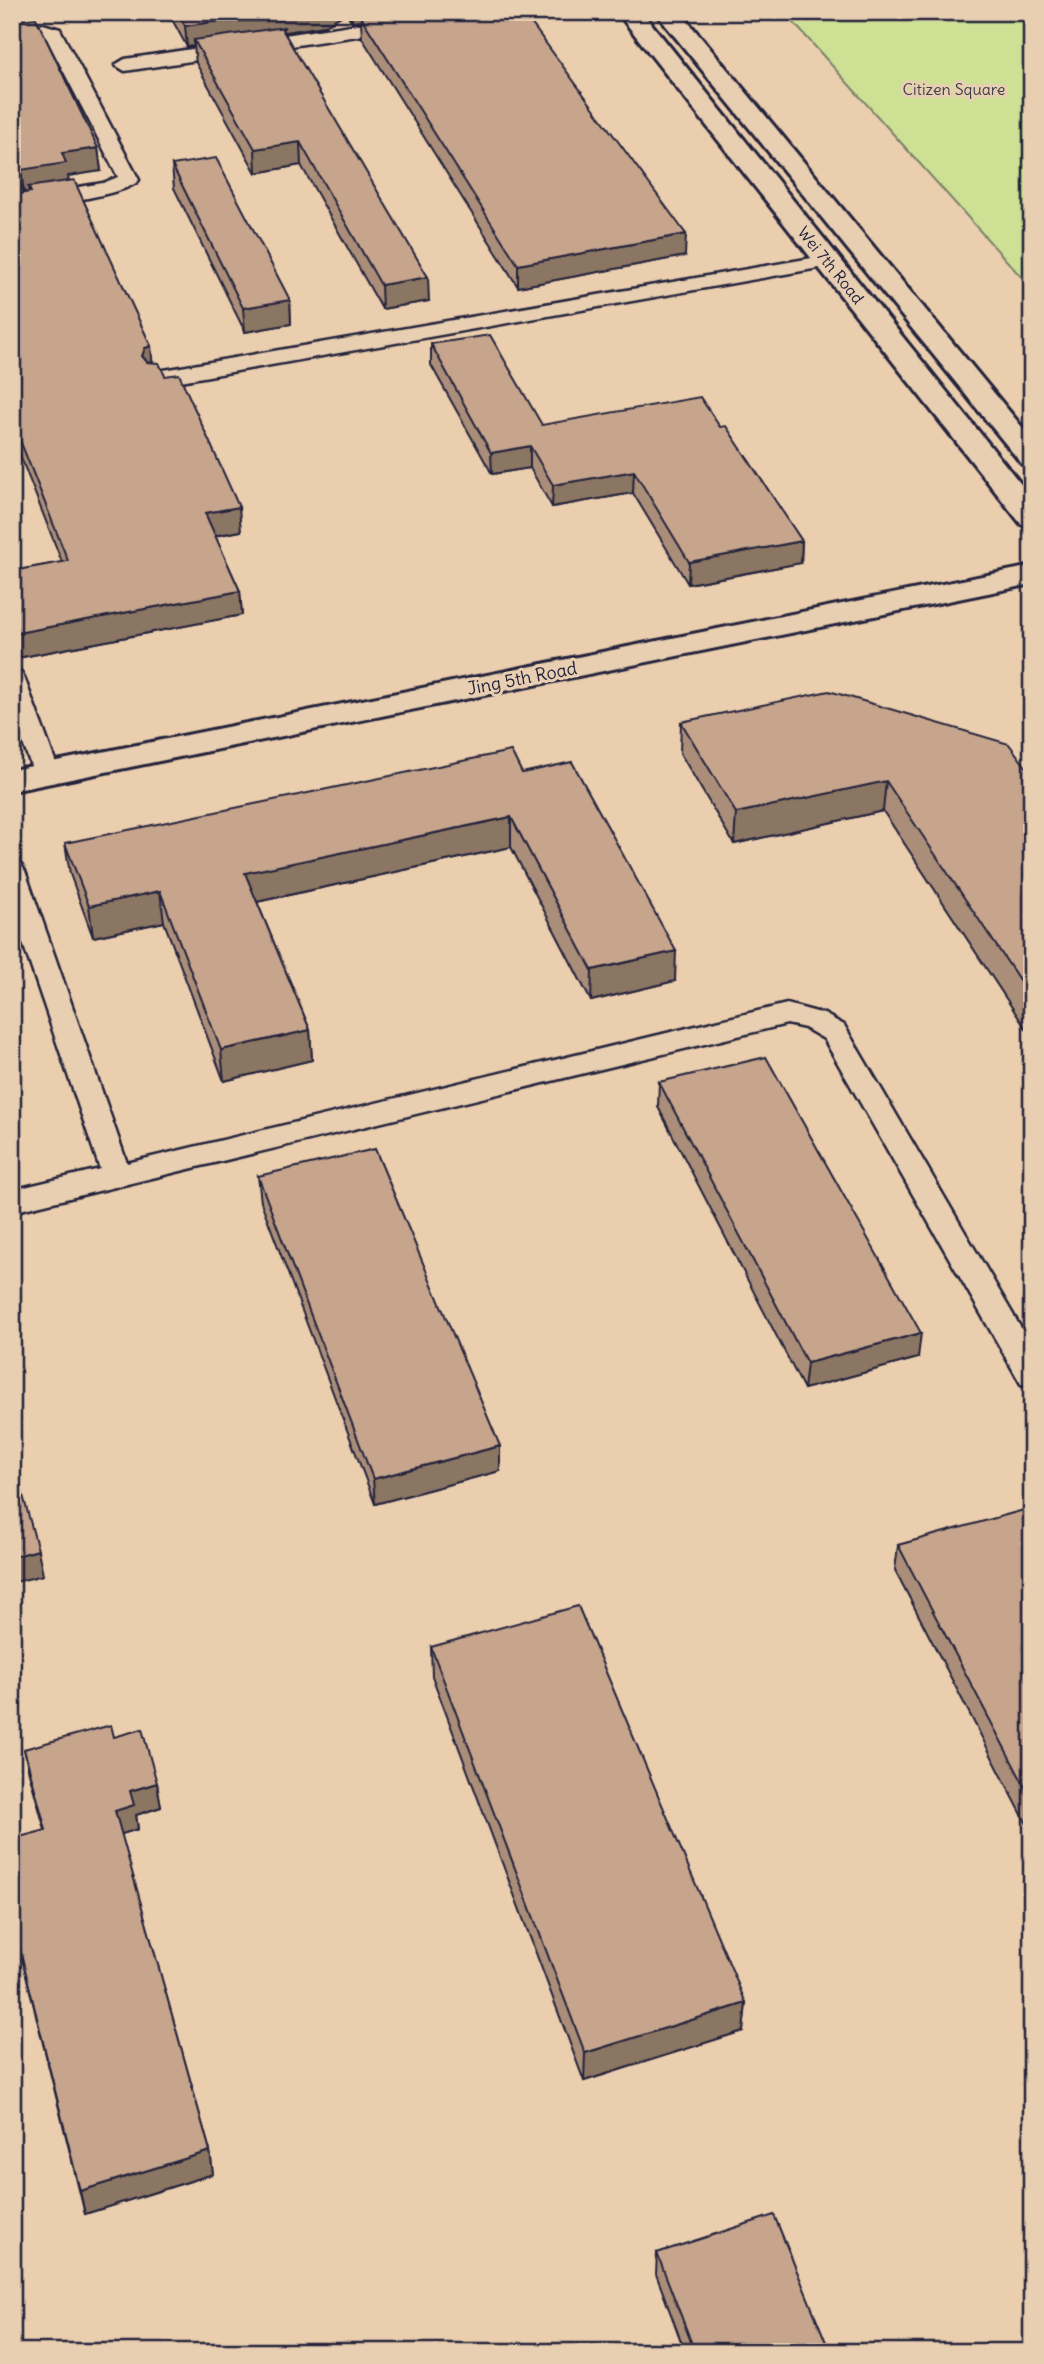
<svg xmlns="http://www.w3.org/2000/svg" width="1044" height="2364" font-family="Delius,sans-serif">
<rect width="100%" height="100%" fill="#ebceae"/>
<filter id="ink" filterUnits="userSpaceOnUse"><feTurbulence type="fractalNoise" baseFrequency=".0143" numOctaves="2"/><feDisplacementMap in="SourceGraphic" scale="14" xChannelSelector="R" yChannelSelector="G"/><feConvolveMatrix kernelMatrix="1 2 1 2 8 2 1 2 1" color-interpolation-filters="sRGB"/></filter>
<g filter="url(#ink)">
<polygon fill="#cde094" stroke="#788168" stroke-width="2" points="784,12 1032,12 1032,289"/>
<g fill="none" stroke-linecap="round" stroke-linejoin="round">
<g stroke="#22223b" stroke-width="5">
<g id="lane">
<polygon points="438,12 486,12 477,18 125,71 115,65 125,59"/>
<path d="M 43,24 L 60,29 L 62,33 L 139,180 C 127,196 36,206 12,210 L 12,198 L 103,183 L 118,177 L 46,37 L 12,41 L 12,29 Z"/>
<polygon points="829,255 836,257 839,261 836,265 158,385 150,383 147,378 150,373 158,371"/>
<polygon points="12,670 21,672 24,677 60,774 56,780 47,782 38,780 34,774 12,713"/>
<polygon points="12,862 21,865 25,871 127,1163 787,1004 824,1014 844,1025 1032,1347 1032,1387 1021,1384 824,1039 805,1028 787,1024 12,1212 12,1190 100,1169 12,911"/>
</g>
</g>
<g stroke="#22223b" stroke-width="6">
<g id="secondary">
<polygon points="617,12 642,12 1032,498 1032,527 1021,524"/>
<polygon points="655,12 680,12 1032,439 1032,467 1022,464"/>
<polygon points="1032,566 1032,584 12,791 12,770"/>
</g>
</g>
<use href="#lane" fill="#e9cfb1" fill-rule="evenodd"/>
<use href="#secondary" fill="#e9cfb1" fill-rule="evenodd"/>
</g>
<g fill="#ab8e79" stroke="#22223b" stroke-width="2">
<polygon points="168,12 523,12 685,256 518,287 362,38 361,21 352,22 346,13 324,26 285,32 285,34 429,301 382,309 301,165 256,173 196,63 194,46 187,47"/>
<polygon points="12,21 98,148 101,171 68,176 69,181 153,363 241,531 215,536 240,591 242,615 12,659 12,571 62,562 12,435 12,195 24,193 12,167"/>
<polygon points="172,165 290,300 291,324 245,332 174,188"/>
<polygon points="431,344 542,425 720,427 802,541 801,563 688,584 633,493 552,507 530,468 492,474 431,365"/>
<polygon points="681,722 1032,775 1032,1038 883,811 734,844 680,753"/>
<polygon points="522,773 675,981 591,1001 511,847 257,902 310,1030 312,1060 224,1081 164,922 93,937 70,874 65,843"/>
<polygon points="659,1082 918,1358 804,1389 658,1107"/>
<polygon points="258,1176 500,1471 375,1504 261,1202"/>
<polygon points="1032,1523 1032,1834 895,1570 898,1545"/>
<polygon points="431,1647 746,2003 743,2031 584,2081 432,1676"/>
<polygon points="114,1737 157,1783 161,1807 136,1815 138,1829 121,1834 210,2151 213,2174 85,2214 12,1918 45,1830 29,1773 24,1749"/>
<polygon points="657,2253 830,2352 685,2352 656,2274"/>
</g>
<g fill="#8b7463" stroke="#22223b" stroke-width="2">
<polygon points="281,12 346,13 324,26 285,32 286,49 194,40 194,46 187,47 185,26"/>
<polygon points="351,12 419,12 361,17 361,21 352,22"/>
<polygon points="300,142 301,165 256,173 255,149"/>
<polygon points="98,148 101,171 68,176 69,186 28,187 29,192 24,193 21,170 62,153"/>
<polygon points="686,234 685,256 518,287 518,265"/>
<polygon points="428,277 429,301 382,309 381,285"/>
<polygon points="290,300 291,324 245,332 243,308"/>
<polygon points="151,346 153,369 142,356 145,348"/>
<polygon points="530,446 530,468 492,474 491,453"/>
<polygon points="634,471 633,493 552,507 553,485"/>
<polygon points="239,507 241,531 207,537 205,513"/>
<polygon points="802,541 801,563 688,584 689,562"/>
<polygon points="240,591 242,615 12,659 12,634"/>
<polygon points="886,781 883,811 734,844 736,813"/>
<polygon points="511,817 511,847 247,904 245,873"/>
<polygon points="160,891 164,922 93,937 89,906"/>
<polygon points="676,951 675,981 591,1001 592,970"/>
<polygon points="310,1030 312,1060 224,1081 221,1050"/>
<polygon points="921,1333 918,1358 804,1389 807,1363"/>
<polygon points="500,1446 500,1471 375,1504 373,1479"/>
<polygon points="38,1550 43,1575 12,1583 12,1557"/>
<polygon points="157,1783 161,1807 136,1815 138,1829 119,1835 115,1811 130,1791"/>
<polygon points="746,2003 743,2031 584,2081 585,2053"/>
<polygon points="210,2151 213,2174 85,2214 80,2191"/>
</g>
<g fill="#c7a58d" stroke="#22223b" stroke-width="2">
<polygon points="177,12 281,12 185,26"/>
<polygon points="396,12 523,12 686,234 518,265 361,17"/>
<polygon points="36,18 98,148 62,153 66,163 21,170 12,150 12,21"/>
<polygon points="285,27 282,29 428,277 381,285 300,142 255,149 194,40"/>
<polygon points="216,158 290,300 243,308 172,165"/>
<polygon points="74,180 151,346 145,348 142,356 147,362 159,363 165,376 179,374 239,507 205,513 240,591 12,634 12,571 68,561 12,420 12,195 31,192 28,187"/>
<polygon points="490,335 542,425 700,397 720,427 726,426 802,541 689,562 634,471 553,485 530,446 491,453 431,344"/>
<polygon points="829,691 1009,744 1032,775 1032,999 886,781 736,813 681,722"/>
<polygon points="511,751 522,773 572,762 676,951 592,970 511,817 245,873 310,1030 221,1050 160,891 89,906 65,843"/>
<polygon points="766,1057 921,1333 807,1363 659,1082"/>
<polygon points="375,1149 500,1446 373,1479 258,1176"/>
<polygon points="12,1455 38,1550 12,1557"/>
<polygon points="1024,1510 1032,1523 1032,1800 898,1545"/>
<polygon points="578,1606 746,2003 585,2053 431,1647"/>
<polygon points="111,1725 114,1737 142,1729 157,1783 130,1791 134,1805 115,1811 210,2151 80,2191 12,1917 12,1839 46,1830 24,1749"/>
<polygon points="774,2215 830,2352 695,2352 657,2253"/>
</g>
</g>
<g text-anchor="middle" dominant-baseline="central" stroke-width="6" stroke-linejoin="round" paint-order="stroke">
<g font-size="16" fill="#3c3e48" stroke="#e9cfb1">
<text x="954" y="89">Citizen Square</text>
</g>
<g font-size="16" fill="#22223b" stroke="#e9cfb1">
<text transform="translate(831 265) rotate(51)">Wei 7th Road</text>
</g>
<g font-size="18" fill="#22223b" stroke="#e9cfb1">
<text transform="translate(522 678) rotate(-11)">Jing 5th Road</text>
</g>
</g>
<rect width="1044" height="2364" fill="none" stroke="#e9cfb1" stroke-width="42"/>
<rect x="21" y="21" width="1002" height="2322" fill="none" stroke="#22223b" stroke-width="2.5" filter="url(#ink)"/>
</svg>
